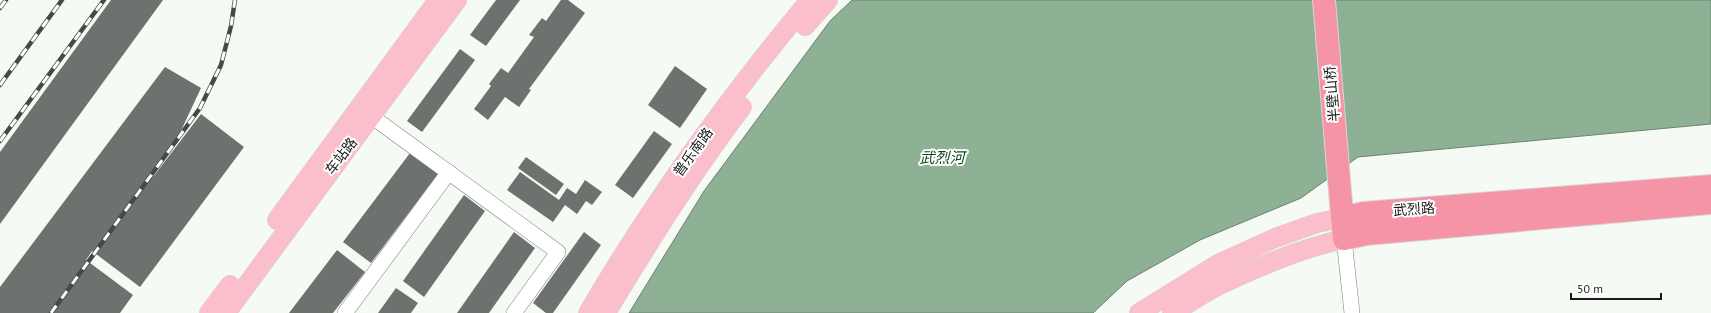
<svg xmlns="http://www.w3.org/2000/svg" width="1711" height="313" font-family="'PT Sans','Noto Sans SC',sans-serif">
<rect width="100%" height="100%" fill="#f5faf5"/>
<polygon fill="#8eb094" stroke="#6b836f" points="852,0 1711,0 1711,124 1358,157 1301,198 1200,240 1127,281 1093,313 629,313 704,191 830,21"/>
<g fill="#6e726e">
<polygon points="111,0 163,0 0,224 0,152"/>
<polygon points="496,0 520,0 486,46 470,35"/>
<polygon points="561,0 568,0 585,13 529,89 531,90 519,107 505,97 488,120 474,109 491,86 489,84 501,68 508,73 534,37 529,35 542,18 546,21"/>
<polygon points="460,49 475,60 422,132 407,121"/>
<polygon points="675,66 707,89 680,128 648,105"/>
<polygon points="165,67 201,88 179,135 150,175 153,177 201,114 244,147 140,287 92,251 86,260 133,295 120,313 0,313 0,287"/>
<polygon points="654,131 672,144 633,198 615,185"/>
<polygon points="410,153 438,174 371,263 343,242"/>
<polygon points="526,157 564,184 556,195 518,168"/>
<polygon points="520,172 559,200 567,188 576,194 585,180 602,192 592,205 586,201 577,214 565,205 553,222 507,190"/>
<polygon points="464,195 485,211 424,297 403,281"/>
<polygon points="514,232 535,248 489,313 457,313"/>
<polygon points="584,232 601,245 553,313 546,313 533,303"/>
<polygon points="337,250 365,272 333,313 289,313"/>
<polygon points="396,288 418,303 411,313 378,313"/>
</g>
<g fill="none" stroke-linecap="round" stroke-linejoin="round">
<g stroke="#7c817d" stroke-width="16">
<g id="minor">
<polyline points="371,116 558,252 514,313"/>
<polyline points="1344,239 1352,313"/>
<polyline points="345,313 449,172"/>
</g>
</g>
<g stroke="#d5d6d5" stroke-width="20">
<g id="major">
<polyline points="805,26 828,0"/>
<polyline points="277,220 438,0"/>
<polyline points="209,313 230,285"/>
<polyline points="226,313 457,0"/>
<path d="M 588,313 C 653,202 728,98 810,0"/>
<path d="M 606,313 C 649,242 692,173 742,107"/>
<polyline points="1139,313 1218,264 1275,238 1317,223 1342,218"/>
<path d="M 1172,313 C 1190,303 1207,290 1226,282 C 1264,264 1303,248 1344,239"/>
</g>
</g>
<g stroke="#d5d6d5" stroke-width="24">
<g id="highway">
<polyline points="1324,0 1344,239 1366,234 1711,203"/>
<polyline points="1342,218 1364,213 1711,186"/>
</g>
</g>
<use href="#minor" stroke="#fff" stroke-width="15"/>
<use href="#major" stroke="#fabfca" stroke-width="19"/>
<use href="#highway" stroke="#f694a7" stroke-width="22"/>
<g stroke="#474947" stroke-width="4.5">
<g id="rail">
<polyline points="0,8 6,0"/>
<polyline points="0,85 62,0"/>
<polyline points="0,141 104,0"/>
<polyline points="51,313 200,108 221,65 231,26 235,0"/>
</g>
</g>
<use href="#rail" stroke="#fff" stroke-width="3" stroke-dasharray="9" stroke-linecap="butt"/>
</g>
<g text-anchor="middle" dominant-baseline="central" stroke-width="4" stroke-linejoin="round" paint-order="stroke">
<g font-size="14" fill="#181918" stroke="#fff">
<text transform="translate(1332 94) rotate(-95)">半壁山桥</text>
<text transform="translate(693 152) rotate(-54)">普乐南路</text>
<text transform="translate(341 156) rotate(-53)">车站路</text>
<text transform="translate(1414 209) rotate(-4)">武烈路</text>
</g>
<g font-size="15" font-style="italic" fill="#0e451f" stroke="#fff">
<text x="942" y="157">武烈河</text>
</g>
</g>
<path d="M1571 293v6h90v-6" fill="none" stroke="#181918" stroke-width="2"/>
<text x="1577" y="293" font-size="12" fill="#181918" stroke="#ffffff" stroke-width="3" paint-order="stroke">50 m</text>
</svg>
